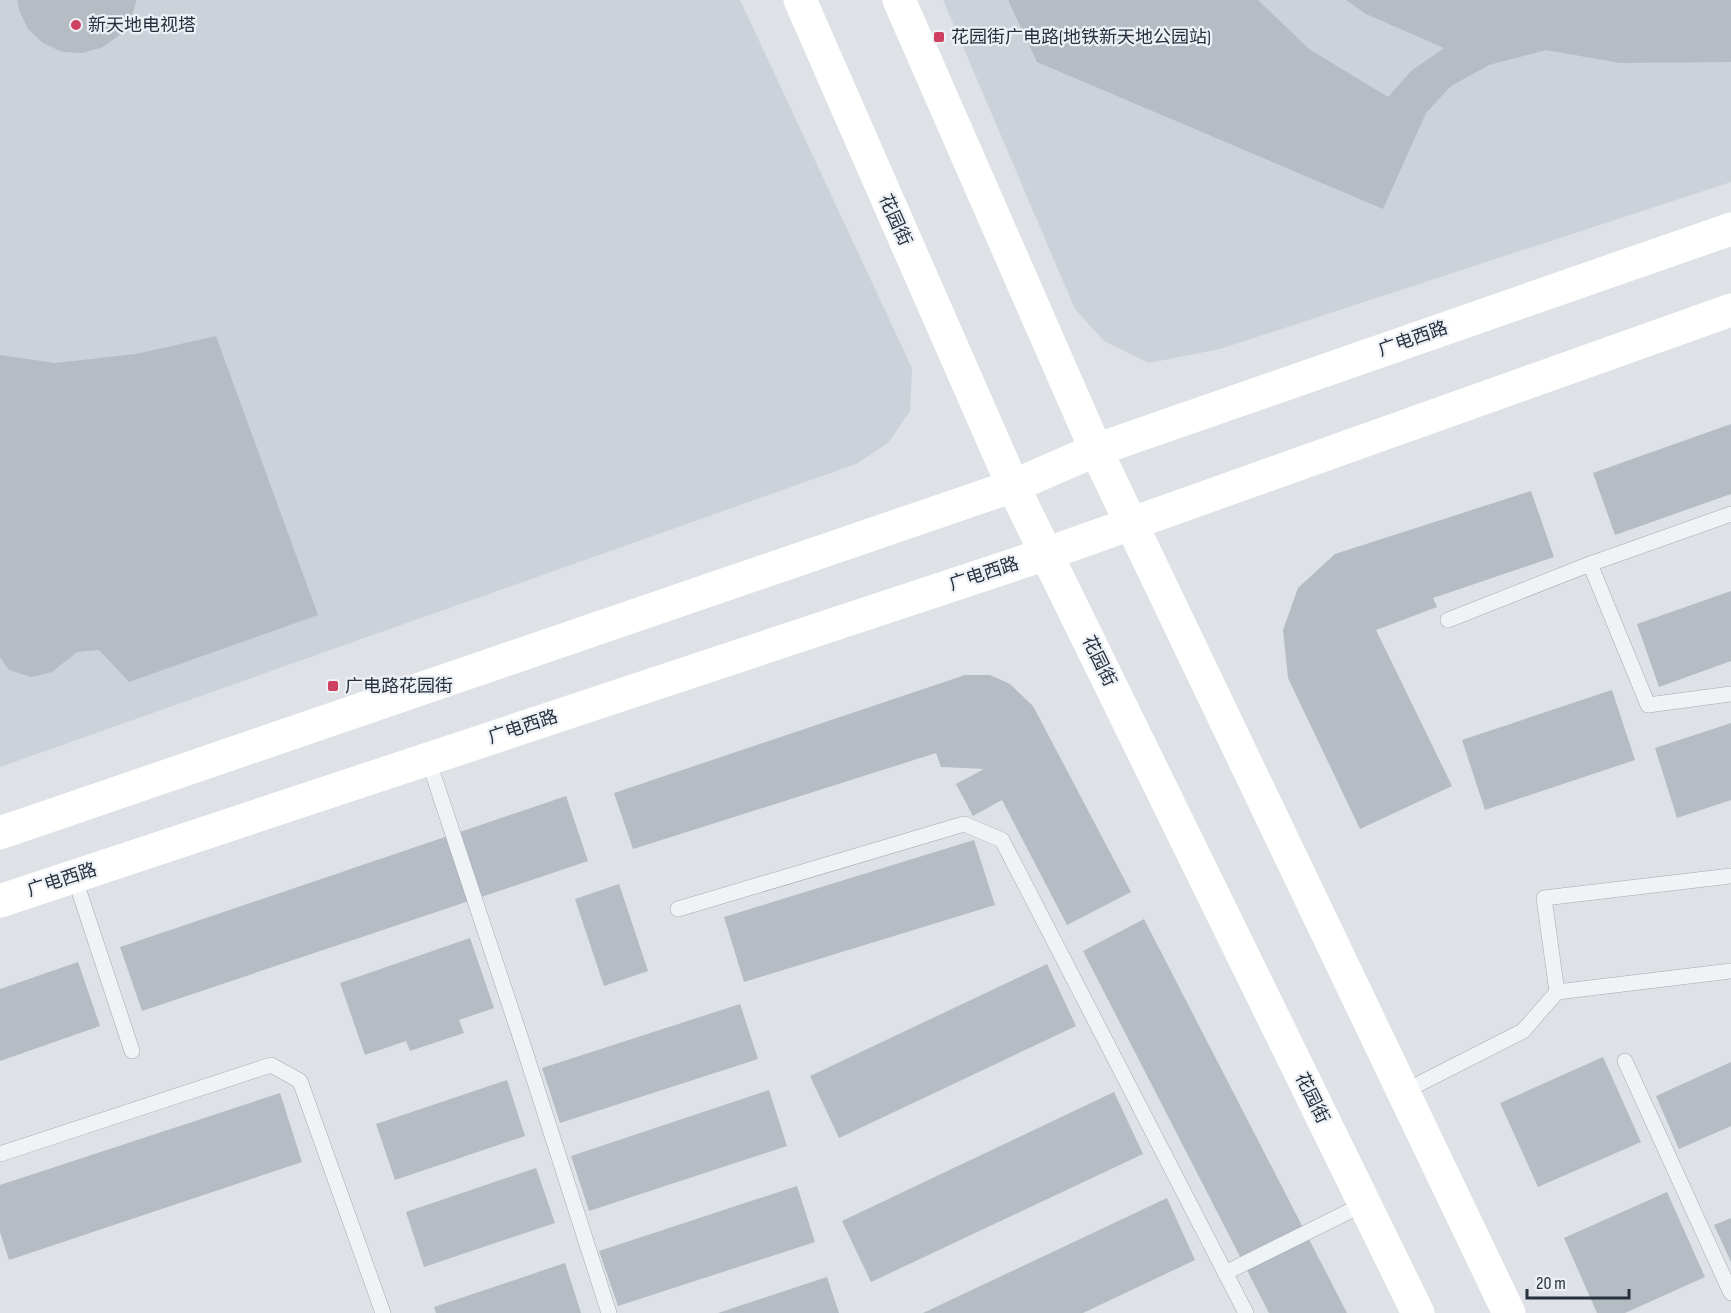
<svg xmlns="http://www.w3.org/2000/svg" width="1731" height="1313" font-family="'Sofia Sans Condensed','Noto Sans SC',sans-serif">
<rect width="100%" height="100%" fill="#dee2e7"/>
<g fill="#ccd2d9">
<polygon points="0,0 740,0 912,368 910,411 888,443 856,464 0,767"/>
<polygon points="943,0 1731,0 1731,182 1220,349 1149,363 1104,341 1075,309"/>
</g>
<g fill="#b5bcc4">
<polygon points="17,0 136,0 136,3 130,21 118,36 103,47 83,53 62,52 43,43 28,29 19,10"/>
<polygon points="1008,0 1258,0 1309,49 1388,97 1411,71 1444,48 1366,14 1346,0 1731,0 1731,62 1620,63 1546,50 1489,65 1451,86 1426,113 1383,209 1037,62"/>
<polygon points="216,336 318,615 129,682 99,650 77,652 52,672 31,677 9,670 0,657 0,355 55,363 136,354"/>
<polygon points="1731,424 1731,494 1615,535 1593,473"/>
<polygon points="1531,491 1554,557 1433,598 1437,607 1376,630 1452,786 1360,829 1288,678 1283,630 1298,588 1335,554"/>
<polygon points="1731,591 1731,661 1659,687 1637,624"/>
<polygon points="965,675 990,675 1010,684 1033,706 1131,892 1067,925 1002,800 973,816 956,784 984,769 941,767 936,753 633,849 614,793"/>
<polygon points="1612,690 1635,760 1485,810 1462,740"/>
<polygon points="1731,723 1731,800 1677,818 1655,748"/>
<polygon points="566,796 588,861 142,1011 120,947"/>
<polygon points="974,840 995,905 744,982 724,917"/>
<polygon points="619,884 648,971 604,986 575,899"/>
<polygon points="1144,919 1347,1313 1269,1313 1083,951"/>
<polygon points="470,938 494,1008 459,1020 464,1033 410,1051 406,1041 365,1055 340,983"/>
<polygon points="78,962 100,1026 0,1061 0,989"/>
<polygon points="1047,964 1076,1026 839,1138 810,1076"/>
<polygon points="740,1004 758,1059 560,1123 542,1068"/>
<polygon points="1603,1057 1641,1142 1538,1187 1500,1103"/>
<polygon points="1731,1062 1731,1126 1679,1149 1656,1096"/>
<polygon points="507,1080 525,1136 395,1180 376,1124"/>
<polygon points="769,1090 787,1146 589,1211 571,1156"/>
<polygon points="1114,1092 1143,1154 871,1282 842,1221"/>
<polygon points="280,1093 302,1162 9,1260 0,1232 0,1185"/>
<polygon points="536,1168 555,1223 424,1267 406,1212"/>
<polygon points="797,1186 815,1242 618,1306 599,1251"/>
<polygon points="1667,1192 1705,1277 1625,1313 1597,1313 1564,1238"/>
<polygon points="1167,1198 1195,1260 1083,1313 923,1313"/>
<polygon points="1731,1218 1731,1262 1714,1225"/>
<polygon points="565,1263 581,1313 436,1313 434,1307"/>
<polygon points="827,1277 839,1313 718,1313"/>
</g>
<g fill="none" stroke-linecap="round" stroke-linejoin="round">
<g stroke="#a3a9b1" stroke-width="16">
<g id="lane">
<polyline points="1590,564 1648,705 1731,694"/>
<polyline points="1448,620 1590,564 1731,514"/>
<polyline points="428,759 524,1048 609,1313"/>
<polyline points="74,876 132,1051"/>
<polyline points="678,909 964,824 1002,840 1246,1313"/>
<polyline points="1557,992 1544,898 1731,876"/>
<polyline points="1625,1061 1731,1293"/>
<polyline points="1403,1092 1523,1031 1557,992 1731,971"/>
<polyline points="0,1154 271,1065 300,1081 383,1313"/>
<polyline points="1225,1273 1364,1204"/>
</g>
</g>
<use href="#lane" stroke="#f0f3f6" stroke-width="15"/>
<g stroke="#fff" stroke-width="33">
<polyline points="800,0 1013,486 1418,1313"/>
<polyline points="899,0 1096,450 1509,1313"/>
<polyline points="0,833 1013,486 1096,450 1731,229"/>
<polyline points="0,901 1046,554 1731,310"/>
</g>
</g>
<g fill="#ce4161" stroke="#edf1f5" stroke-width="2">
<circle cx="76" cy="25" r="6"/>
<rect x="933" y="31" width="12" height="12" rx="3"/>
<rect x="327" y="680" width="12" height="12" rx="3"/>
</g>
<g text-anchor="middle" dominant-baseline="central" stroke-width="4.5" stroke-linejoin="round" paint-order="stroke">
<g font-size="18" fill="#27313e" stroke="#edf1f5" text-anchor="start">
<text x="88" y="25">新天地电视塔</text>
<text x="951" y="37">花园街广电路(地铁新天地公园站)</text>
<text x="345" y="686">广电路花园街</text>
</g>
<g font-size="18" fill="#27313e" stroke="#edf1f5">
<text transform="translate(895 220) rotate(66)">花园街</text>
<text transform="translate(1413 339) rotate(-19)">广电西路</text>
<text transform="translate(984 574) rotate(-18)">广电西路</text>
<text transform="translate(1099 661) rotate(64)">花园街</text>
<text transform="translate(523 727) rotate(-18)">广电西路</text>
<text transform="translate(62 880) rotate(-18)">广电西路</text>
<text transform="translate(1312 1098) rotate(64)">花园街</text>
</g>
</g>
<path d="M1527 1289v9h102v-9" fill="none" stroke="#27313e" stroke-width="3"/>
<text x="1536" y="1289" font-size="18" fill="#27313e" stroke="#edf1f5" stroke-width="4.5" paint-order="stroke">20 m</text>
</svg>
